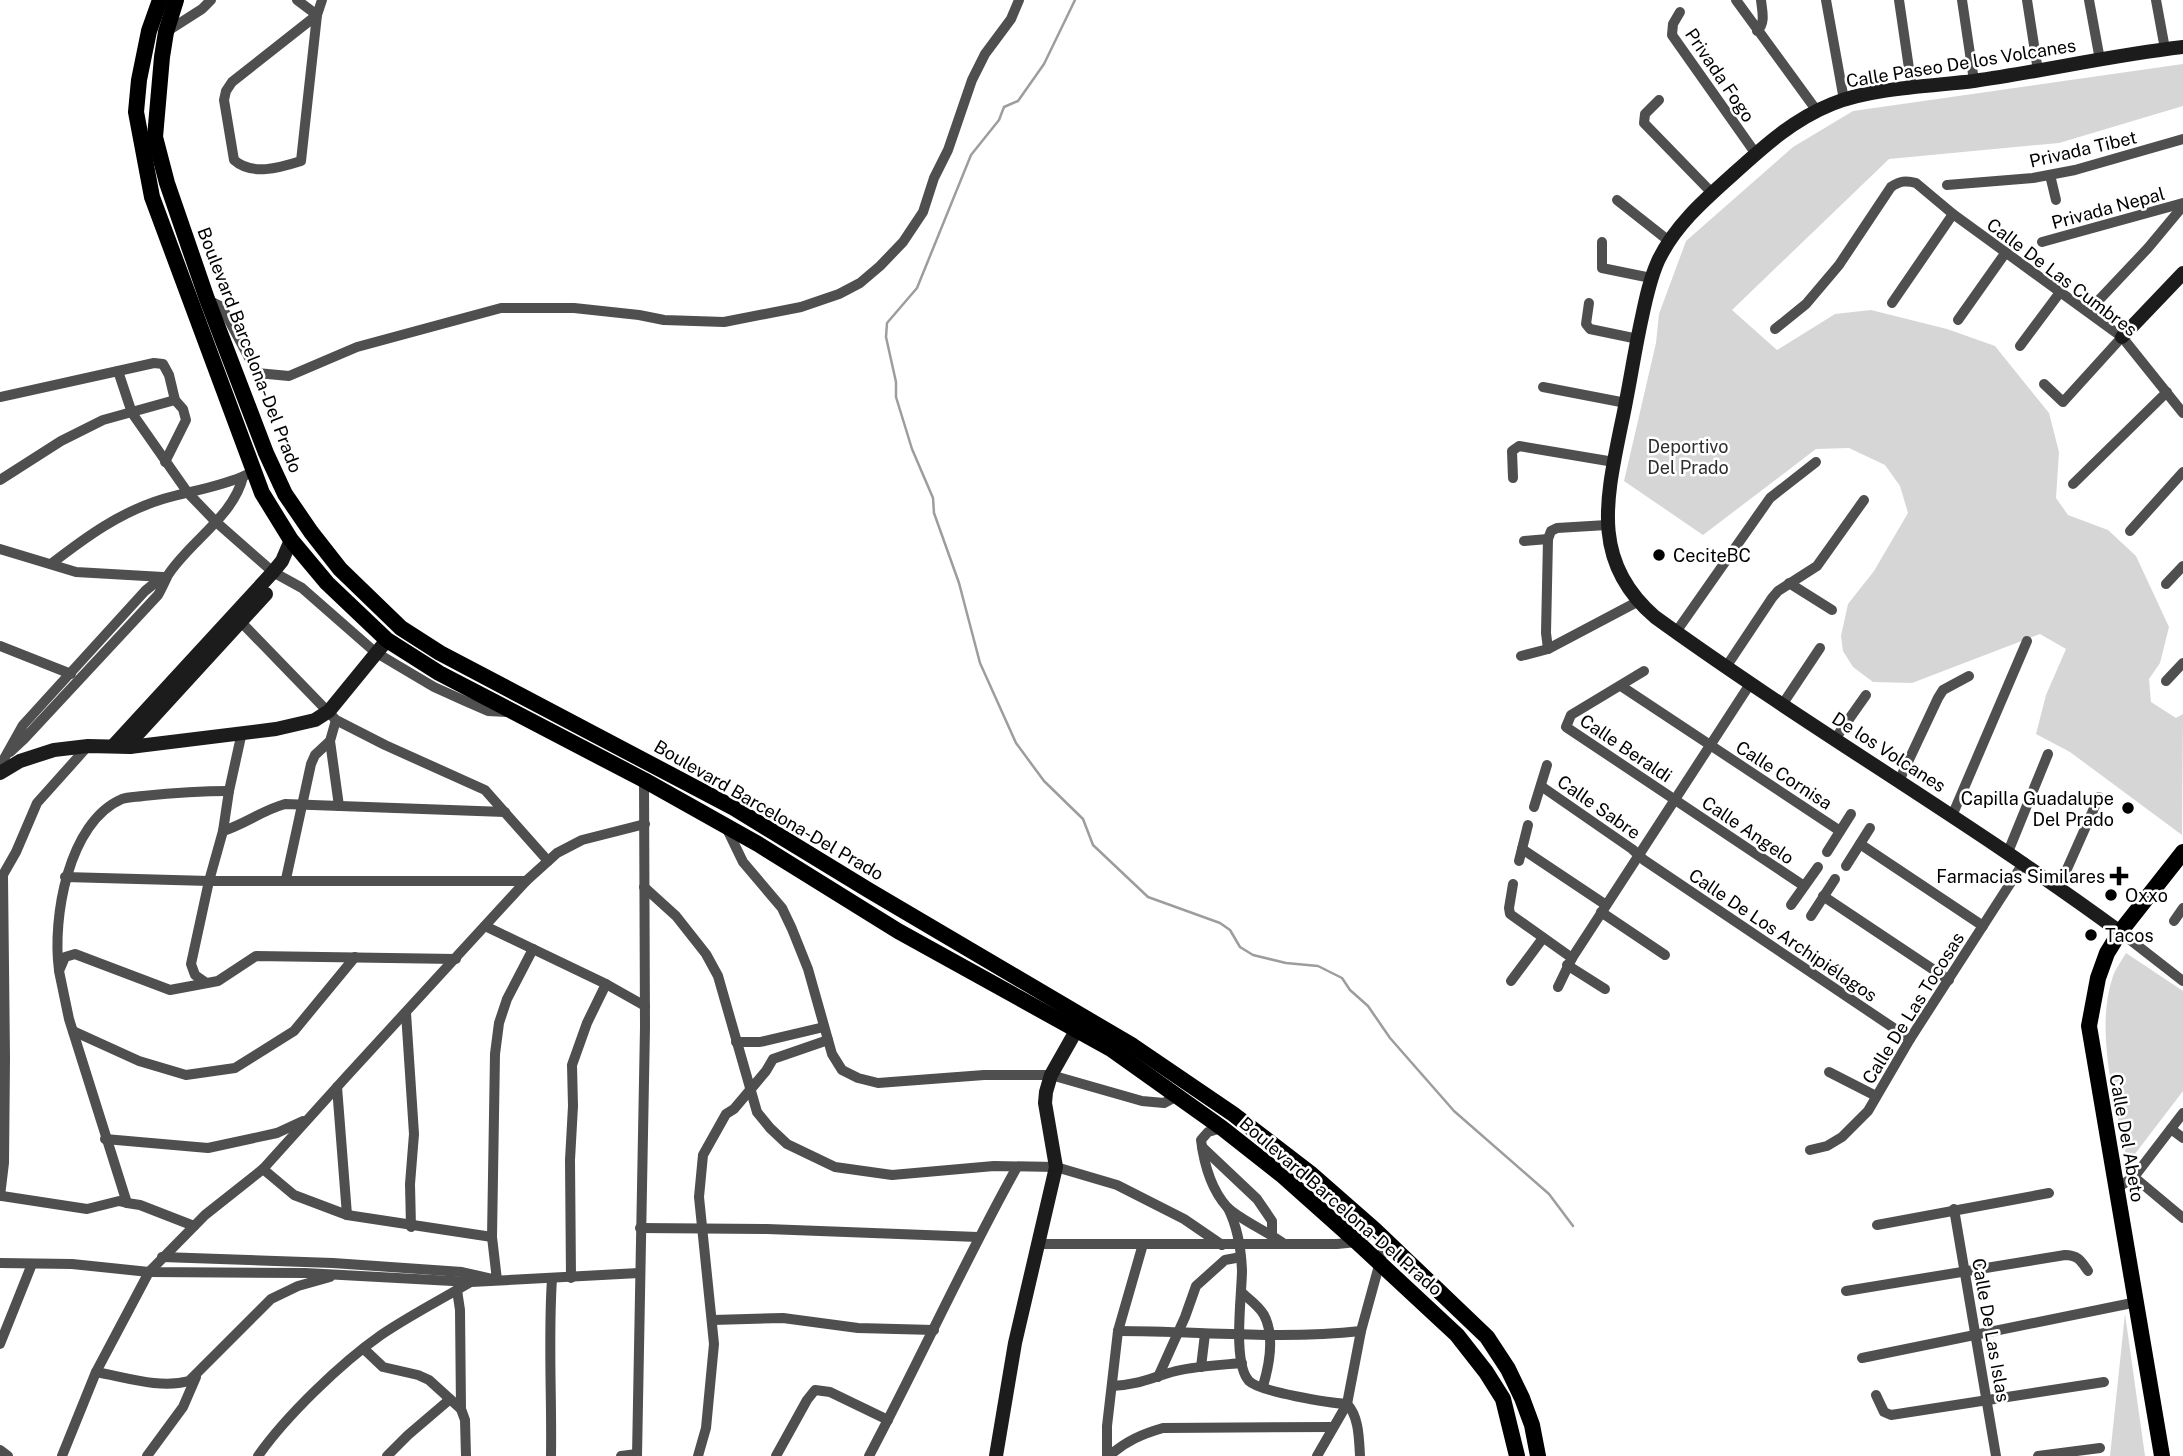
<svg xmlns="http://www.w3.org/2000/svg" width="2183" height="1456" font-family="'Public Sans',sans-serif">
<rect width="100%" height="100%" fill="#fff"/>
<g fill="#d6d6d6">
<polygon points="2183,64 2183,106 2059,143 1889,159 1732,310 1777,350 1835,314 1871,310 1947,329 1995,346 2049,413 2059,452 2056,498 2068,515 2108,530 2136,556 2169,627 2160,663 2149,679 2151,702 2176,718 2183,714 2182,835 2070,752 2036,734 2046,695 2066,649 2040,634 1912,683 1873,682 1853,667 1843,651 1841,636 1848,604 1874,571 1908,513 1900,486 1885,465 1849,448 1816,449 1703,535 1624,481 1656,343 1659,314 1686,241 1793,147 1853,111"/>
<path d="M 2126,953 L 2183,991 L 2183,1091 L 2128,1163 C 2116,1108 2094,1031 2113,976 C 2116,968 2122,960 2126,953 Z"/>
<polygon points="2125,1314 2145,1456 2110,1456"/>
</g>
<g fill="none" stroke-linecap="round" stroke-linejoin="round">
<polyline stroke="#9d9d9d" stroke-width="2.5" points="1075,0 1044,64 1018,101 1004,107 999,120 971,155 917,288 887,323 886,337 896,382 896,397 912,449 933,498 934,513 959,583 980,663 1016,743 1044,781 1083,819 1093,845 1148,897 1220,923 1230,930 1240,947 1253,955 1286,963 1318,966 1342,978 1350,990 1368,1006 1390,1038 1454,1111 1549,1194 1573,1226"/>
<g stroke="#4f4f4f" stroke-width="10">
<polyline points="297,0 317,15"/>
<polyline points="1736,0 1817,111"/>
<polyline points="1826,0 1844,100"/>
<polyline points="1899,0 1912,89"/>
<polyline points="1962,0 1974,81"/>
<polyline points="2027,0 2038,71"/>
<polyline points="2089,0 2100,60"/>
<polyline points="2156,0 2165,49"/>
<polyline points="1680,12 1673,24 1672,35 1756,154"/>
<path d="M 317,15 L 232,82 L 226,91 L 224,100 L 234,160 C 252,176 279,168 301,161 L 317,15 L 322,0"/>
<path d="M 1757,31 C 1766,24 1762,10 1761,0"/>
<polyline points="166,32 202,9 211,0"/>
<polyline points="1659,100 1645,114 1644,123 1712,193"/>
<polyline points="2050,175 2056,200"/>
<polyline points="1947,185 2033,178 2075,170 2183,139"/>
<polyline points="1617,200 1669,241"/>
<polyline points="1602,242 1602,268 1651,278"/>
<polyline points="2042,242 2183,203"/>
<polyline points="208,300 222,307 257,373 289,376 357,347 501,308 574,308 639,315 664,320 724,322 801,307 839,294 860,283 880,266 903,242 923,212 934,178 948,150 972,80 985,54 1011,19 1019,0"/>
<polyline points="2098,301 2148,248 2183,206"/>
<polyline points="1589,303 1586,324 1590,329 1638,339"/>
<polyline points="1892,303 1953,214"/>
<polyline points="1958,320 2006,252"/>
<path d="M 1775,329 L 1806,304 L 1839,265 L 1891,187 C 1900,181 1906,180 1916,183 L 1953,214 L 2122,337 L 2183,413"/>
<polyline points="2020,346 2061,291"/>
<polyline points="118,371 154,363 163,364 169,375 175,400 183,409 186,420 165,462"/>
<polyline points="2044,384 2063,402 2122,337"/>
<polyline points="1543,387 1626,403"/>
<polyline points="0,397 118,371 132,413 188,493 215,521 273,572 302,588 375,652 434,687 465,701 488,711 507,712"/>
<polyline points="1513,478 1512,451 1519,446 1614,462"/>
<polyline points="0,480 61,441 103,420 175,400"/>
<polyline points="2073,484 2167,392"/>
<polyline points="2130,531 2183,472"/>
<polyline points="1524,541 1548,539"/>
<polyline points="0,549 76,572 163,577"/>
<path d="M 51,564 C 86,537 120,512 163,499 C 190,491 221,487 246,475"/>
<polyline points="1789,583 1832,610"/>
<polyline points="2166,584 2183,566"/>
<polyline points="241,622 336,720 385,745 485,790 548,861"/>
<polyline points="1676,632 1770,498 1816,462"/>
<polyline points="0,646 71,674"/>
<polyline points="1548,649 1546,633 1548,539 1551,531 1557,528 1607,525"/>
<polyline points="1521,656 1548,649 1637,602"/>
<polyline points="1726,667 1772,598 1778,591 1817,566 1864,500"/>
<polyline points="1644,671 1571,715 1566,727 1804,886"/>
<polyline points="2166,681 2183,663"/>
<polyline points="1621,686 1840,831"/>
<polyline points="1782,705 1820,648"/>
<polyline points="336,720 330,741 339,806"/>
<polyline points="1835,739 1866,695"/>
<path d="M 10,752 L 24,739 L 158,595 C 162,588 165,581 168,575 C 190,541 233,517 243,477"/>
<polyline points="0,766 23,725 145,591 161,578"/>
<polyline points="1899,781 1938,698 1943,690 1969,676"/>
<polyline points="1541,786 1632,849 1644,860 1910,1039"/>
<polyline points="1534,807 1547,765"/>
<polyline points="1952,816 2027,641"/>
<polyline points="727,829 743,862 782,908 792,929 808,969 832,1054 842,1070 858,1078 878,1083 984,1075 1051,1075 1142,1101 1164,1103 1177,1096"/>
<path d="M 223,831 C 245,824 263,810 285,804 L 505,812"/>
<polyline points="1860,844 1983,926"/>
<polyline points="1522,849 1606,905"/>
<polyline points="1827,852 1851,814"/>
<polyline points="2008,852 2048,754"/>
<polyline points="1519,861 1528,825"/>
<polyline points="1846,866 1870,828"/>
<polyline points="65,877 209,881 526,881"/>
<polyline points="286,879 311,764 315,755 330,741"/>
<polyline points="0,880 16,852 37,803 88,746"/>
<polyline points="1513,884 1509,908 1510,914 1572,958"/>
<polyline points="644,887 676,916 706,954 718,976 757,1112 770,1128 787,1144 835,1167 892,1175 994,1166 1056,1167 1117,1185 1184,1219 1222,1245"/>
<polyline points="2059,887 2099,797"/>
<polyline points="1823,896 1949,980"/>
<polyline points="1791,905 1818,867"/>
<polyline points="1601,912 1665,955"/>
<polyline points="1811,916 1835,879"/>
<polyline points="2174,921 2183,908"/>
<polyline points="485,926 606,984 645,1006"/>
<polyline points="2120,932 2183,981"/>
<polyline points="1567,965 1605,989"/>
<path d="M 59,970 C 52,919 68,822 122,799 C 128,797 137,797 143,796 C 172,793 200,791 229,791"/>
<polyline points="1511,981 1543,938"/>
<polyline points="205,982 195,975 191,964 209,881 223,831 229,791 242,732"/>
<polyline points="1558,987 1572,958 1750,684"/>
<polyline points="406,1013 414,1134 410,1184 411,1227"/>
<polyline points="73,1031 139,1061 186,1075 235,1068 294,1031 355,957"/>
<polyline points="736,1042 760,1042 824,1027"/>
<polyline points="1829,1072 1876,1096"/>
<polyline points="337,1087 347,1215"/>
<path d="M 1222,1128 L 1208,1132 L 1201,1140 C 1204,1164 1211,1189 1227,1207 C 1239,1219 1268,1232 1283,1243"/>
<polyline points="2171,1129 2183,1138"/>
<polyline points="105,1139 208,1148 277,1133 303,1121"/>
<polyline points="1202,1147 1257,1199 1272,1221 1272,1235"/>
<polyline points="1810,1150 1827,1146 1842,1137 1868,1111 1910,1039 2024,862"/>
<polyline points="263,1169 294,1195 347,1215 492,1237"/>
<polyline points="2134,1177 2183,1218"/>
<polyline points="2117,1188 2134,1177 2183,1113"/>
<polyline points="0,1196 4,1163 5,1058 3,876"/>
<polyline points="2,1196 87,1209 119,1201 127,1203 140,1205 194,1226"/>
<polyline points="127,1203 69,1019 59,971 65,957 75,954 170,990 218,981 256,956 456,959"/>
<path d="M 1228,1208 C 1238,1228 1241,1248 1242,1270 C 1242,1294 1232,1363 1249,1381 C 1260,1392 1330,1403 1347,1404 C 1359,1416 1359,1439 1360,1456"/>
<polyline points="1954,1209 1996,1456"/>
<polyline points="1877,1225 2049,1193"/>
<polyline points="640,1228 767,1229 978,1237"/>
<polyline points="1038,1244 1337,1244 1357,1242 1375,1230"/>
<polyline points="162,1257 333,1263 462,1272 497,1280 492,1237 495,1054 499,1023 507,999 533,949"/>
<polyline points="0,1263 72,1264 149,1272 305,1273 471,1282 639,1273"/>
<polyline points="571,1278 570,1160 573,1106 572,1065 587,1023 606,984"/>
<polyline points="457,1290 460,1310 461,1409 465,1420 466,1456"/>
<path d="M 1846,1291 L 2065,1255 C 2078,1255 2081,1261 2088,1271"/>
<path d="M 1241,1292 C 1249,1299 1259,1306 1264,1315 C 1275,1336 1269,1366 1263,1386"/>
<polyline points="713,1320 783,1318 858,1328 934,1330"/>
<path d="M 1118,1331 C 1199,1331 1280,1340 1361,1331"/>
<polyline points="0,1344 32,1264"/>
<polyline points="364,1349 383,1367 418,1375 429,1380 461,1409"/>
<polyline points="1862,1358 2137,1302"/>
<polyline points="1201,1367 1205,1334"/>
<path d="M 96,1372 C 125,1377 160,1389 189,1381 L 271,1299 L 298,1286 L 330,1277"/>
<polyline points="1158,1377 1185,1317 1196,1286 1225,1260 1241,1257"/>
<path d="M 1112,1386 C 1139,1385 1152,1377 1176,1371 C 1198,1366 1220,1365 1242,1363"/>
<polyline points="1876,1395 1884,1412 1891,1415 2104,1382"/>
<polyline points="0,1450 8,1456"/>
<polyline points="62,1456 96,1372 149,1272 205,1215 263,1169 346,1077 526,881 557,853 582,840 645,824"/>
<polyline points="147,1456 183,1407 196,1377"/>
<path d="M 258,1456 C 286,1416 341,1363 381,1335 C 409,1316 440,1300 469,1283"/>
<polyline points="387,1456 408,1435 449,1400"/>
<path d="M 551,1456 C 552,1397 548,1338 552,1279"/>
<polyline points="621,1456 637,1454"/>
<polyline points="637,1456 645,1027 644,780"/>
<polyline points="698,1456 706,1428 714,1344 699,1197 703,1155 726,1114 734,1109 766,1071 773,1059 828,1040"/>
<polyline points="776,1456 807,1400 815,1390 830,1392 888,1420"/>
<path d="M 869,1456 C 920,1360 964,1262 1017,1167"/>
<polyline points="1107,1456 1107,1426 1118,1331 1143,1244"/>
<path d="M 1109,1456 C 1126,1441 1142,1434 1163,1428 L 1333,1427"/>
<polyline points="1317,1456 1347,1404 1361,1331 1386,1240"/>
<polyline points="2038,1456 2100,1448"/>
</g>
<g stroke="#1c1c1c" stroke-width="14">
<polyline points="2122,337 2183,273"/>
<polyline points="113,746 273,572 282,561 291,540"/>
<polyline points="130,747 135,737 266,594"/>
<polyline points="0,773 20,761 54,750 88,746 130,747 276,729 315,720 329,711 387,640"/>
<path d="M 2120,932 C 1969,821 1807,727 1655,617 C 1591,562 1606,500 1621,426 C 1629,390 1634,353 1642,317 C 1646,298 1650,279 1658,261 C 1674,227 1702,202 1730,177 C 1762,148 1792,120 1832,104 C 1870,88 1932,86 1974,81 C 2044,71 2113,55 2183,47"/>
<polyline points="996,1456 1015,1343 1056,1167 1045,1103 1046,1092 1051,1075 1081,1022"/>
</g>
<g stroke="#000" stroke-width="16">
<polyline points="160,0 149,31 139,80 136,112 152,197 262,493 291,540 327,583 387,640 439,673 644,780 758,844 898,931 1111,1049 1222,1128 1283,1176 1357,1242 1457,1335 1486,1372 1503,1399 1517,1456"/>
<polyline points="176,0 166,32 162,57 155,137 167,183 207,299 266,453 285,494 311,532 340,569 401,628 440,653 734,808 870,891 1133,1046 1233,1114 1310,1173 1375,1230 1487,1337 1508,1369 1522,1398 1532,1425 1538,1456"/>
<polyline points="2162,1456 2089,1026 2098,978 2107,953 2120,932 2183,852"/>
</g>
</g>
<g fill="#000" stroke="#fff" stroke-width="2.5">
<circle cx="1659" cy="555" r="7"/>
<circle cx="2128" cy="808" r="7"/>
<path d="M2115.5 865.5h7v7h7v7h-7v7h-7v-7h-7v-7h7z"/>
<circle cx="2111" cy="895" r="7"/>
<circle cx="2091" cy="935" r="7"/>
</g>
<g text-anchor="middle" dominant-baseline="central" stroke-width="5" stroke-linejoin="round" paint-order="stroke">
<g font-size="18" fill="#000" stroke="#fff">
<text transform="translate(1961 63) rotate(-9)">Calle Paseo De los Volcanes</text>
<text transform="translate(1720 75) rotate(56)">Privada Fogo</text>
<text transform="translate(2083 149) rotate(-13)">Privada Tibet</text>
<text transform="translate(2108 208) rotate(-15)">Privada Nepal</text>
<text transform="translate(2062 277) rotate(37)">Calle De Las Cumbres</text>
<text transform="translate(250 350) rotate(69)">Boulevard Barcelona-Del Prado</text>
<text transform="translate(1626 748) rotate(34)">Calle Beraldi</text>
<text transform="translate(1889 752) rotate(33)">De los Volcanes</text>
<text transform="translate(1784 775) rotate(33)">Calle Cornisa</text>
<text transform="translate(1599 807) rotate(35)">Calle Sabre</text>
<text transform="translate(769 810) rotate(30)">Boulevard Barcelona-Del Prado</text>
<text transform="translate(1748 830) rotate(34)">Calle Angelo</text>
<text transform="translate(1783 935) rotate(34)">Calle De Los Archipiélagos</text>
<text transform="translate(1913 1008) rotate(-58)">Calle De Las Tocosas</text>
<text transform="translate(2127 1138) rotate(80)">Calle Del Abeto</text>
<text transform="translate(1341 1206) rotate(41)">Boulevard Barcelona-Del Prado</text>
<text transform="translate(1991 1330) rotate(80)">Calle De Las Islas</text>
</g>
<g font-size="18" fill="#2d2d2d" stroke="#fff">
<text x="1688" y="446">Deportivo<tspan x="1688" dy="21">Del Prado</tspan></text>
</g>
<g font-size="18" fill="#000" stroke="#fff" text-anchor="start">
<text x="1673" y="555">CeciteBC</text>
<text x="2114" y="798" text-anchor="end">Capilla Guadalupe<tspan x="2114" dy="21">Del Prado</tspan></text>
<text x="2105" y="876" text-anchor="end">Farmacias Similares</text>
<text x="2125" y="895">Oxxo</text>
<text x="2105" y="935">Tacos</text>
</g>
</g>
</svg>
